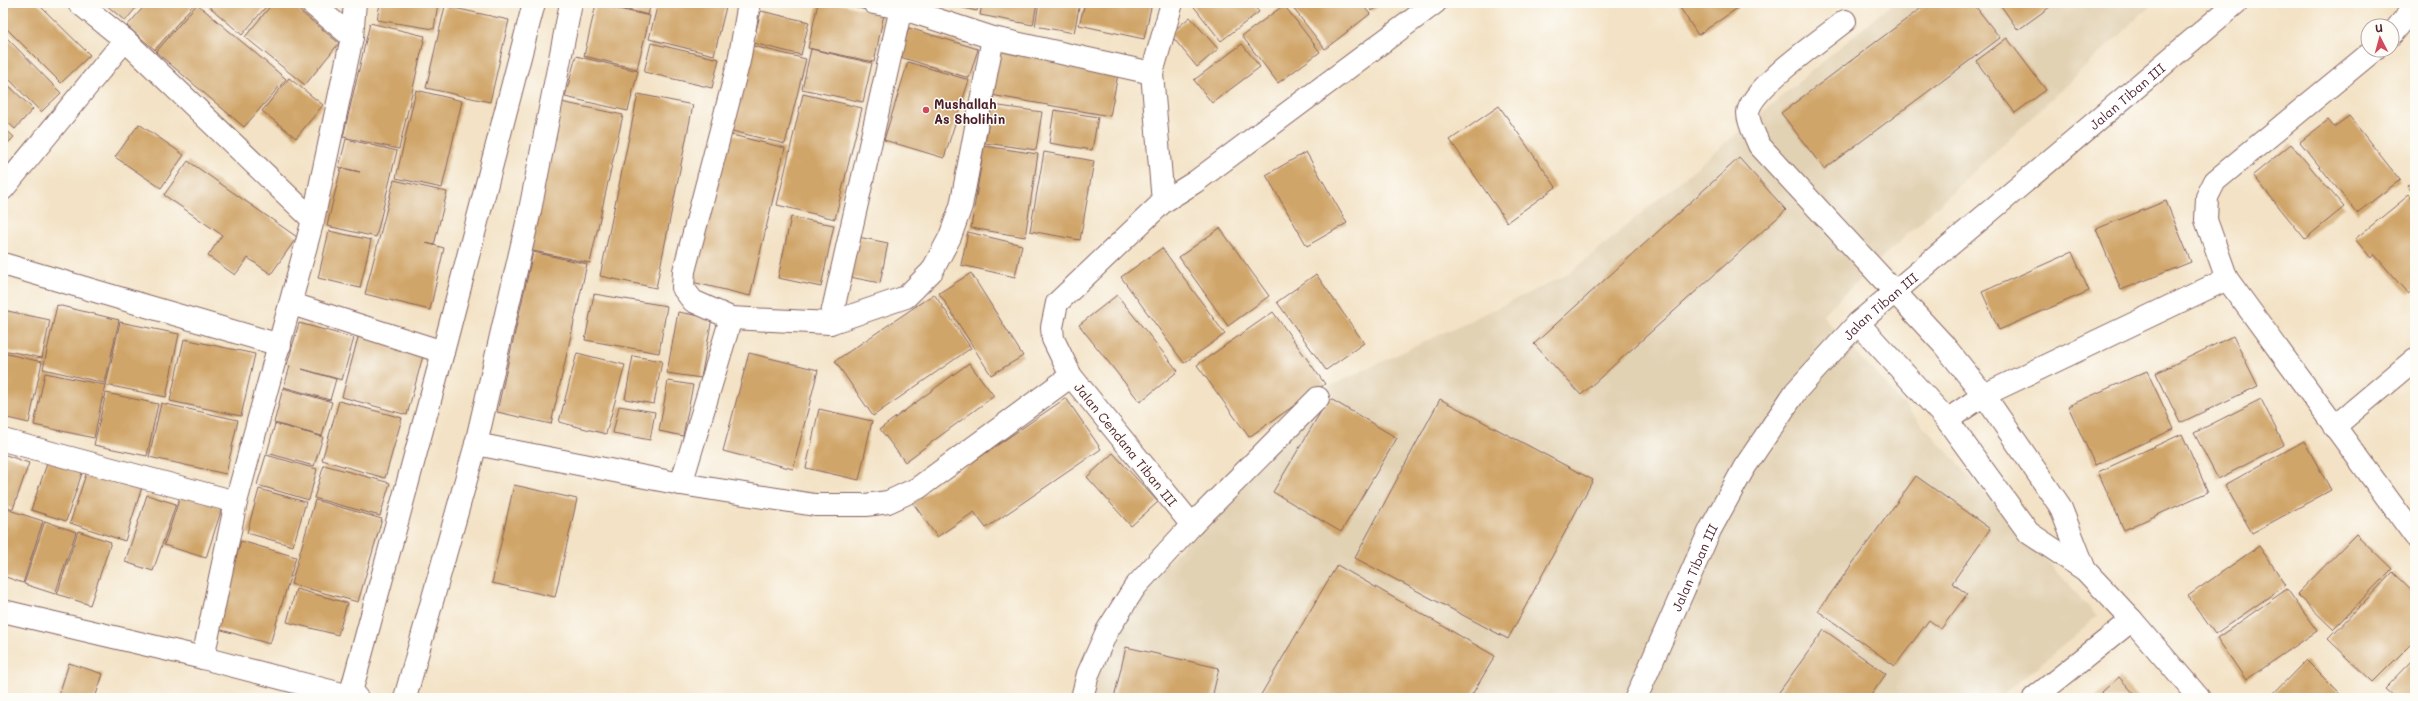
<svg xmlns="http://www.w3.org/2000/svg" width="2418" height="701" font-family="Mali,sans-serif">
<rect width="100%" height="100%" fill="#fdfcf7"/>
<filter id="ink" filterUnits="userSpaceOnUse"><feTurbulence type="fractalNoise" baseFrequency=".025" numOctaves="2"/><feDisplacementMap in="SourceGraphic" scale="8" xChannelSelector="R" yChannelSelector="G"/><feConvolveMatrix kernelMatrix="1 2 1 2 8 2 1 2 1" color-interpolation-filters="sRGB"/></filter>
<filter id="wash" filterUnits="userSpaceOnUse"><feTurbulence type="fractalNoise" baseFrequency=".012" numOctaves="4" result="noise"/><feDisplacementMap in="SourceGraphic" scale="16" xChannelSelector="R" yChannelSelector="G"/><feGaussianBlur stdDeviation="0.9" result="paint"/><feColorMatrix in="noise" values="0 0 0 0 0 0 0 0 0 0 0 0 0 0 0 0 0 1.4 0 .05"/><feComposite in="paint" operator="in"/></filter>
<g filter="url(#wash)">
<rect width="100%" height="100%" fill="#f3e2c5"/>
<polygon fill="#e2d2b4" points="1893,3 2153,3 1822,315 2098,617 1999,698 1083,698 1101,636 1324,389 1569,274"/>
<g id="blocks">
<g fill="#d0a569">
<polygon points="3,3 37,3 90,55 61,83 3,25"/>
<polygon points="104,3 140,3 125,21"/>
<polygon points="147,3 195,3 155,50 127,26"/>
<polygon points="205,3 269,3 242,35"/>
<polygon points="273,3 290,3 339,43 305,85 245,37"/>
<polygon points="380,3 438,3 434,29 377,20"/>
<polygon points="600,3 651,3 648,15"/>
<polygon points="658,3 727,3 714,55 649,39"/>
<polygon points="818,3 836,3 884,14 874,62 808,48"/>
<polygon points="939,3 979,3 977,11"/>
<polygon points="982,3 1037,3 1033,25 980,15"/>
<polygon points="1039,3 1080,3 1074,33 1035,26"/>
<polygon points="1085,3 1152,3 1144,39 1079,25"/>
<polygon points="1191,3 1252,3 1259,12 1221,41"/>
<polygon points="1289,3 1361,3 1370,14 1325,49"/>
<polygon points="1366,3 1383,3 1372,11"/>
<polygon points="1677,3 1745,3 1698,35"/>
<polygon points="1928,3 1973,3 2000,38 1824,169 1781,113"/>
<polygon points="1999,3 2053,3 2054,4 2018,30"/>
<polygon points="197,4 286,79 244,127 156,52"/>
<polygon points="596,4 650,16 637,69 584,56"/>
<polygon points="1284,5 1320,52 1278,83 1242,36"/>
<polygon points="445,6 509,20 490,102 426,88"/>
<polygon points="761,11 809,22 801,55 753,43"/>
<polygon points="1190,17 1218,49 1197,67 1170,34"/>
<polygon points="370,23 425,36 399,149 343,137"/>
<polygon points="909,28 978,49 969,78 900,57"/>
<polygon points="3,34 61,93 41,112 3,73"/>
<polygon points="2007,38 2046,90 2015,113 1976,61"/>
<polygon points="651,43 719,59 712,88 644,72"/>
<polygon points="1242,44 1260,67 1212,103 1194,80"/>
<polygon points="749,45 806,59 785,144 728,130"/>
<polygon points="1000,47 1119,69 1110,116 991,95"/>
<polygon points="811,49 872,63 863,102 802,89"/>
<polygon points="576,56 638,71 628,111 565,97"/>
<polygon points="908,62 969,80 944,158 884,140"/>
<polygon points="289,78 323,105 296,138 262,111"/>
<polygon points="3,80 33,109 15,129 3,118"/>
<polygon points="416,90 462,101 442,188 396,178"/>
<polygon points="638,94 693,105 656,288 600,276"/>
<polygon points="803,94 862,108 835,219 777,205"/>
<polygon points="561,102 623,115 590,263 529,250"/>
<polygon points="992,105 1042,112 1036,150 985,143"/>
<polygon points="1499,106 1556,187 1507,222 1450,140"/>
<polygon points="1054,110 1098,117 1092,150 1049,143"/>
<polygon points="2349,116 2400,180 2357,213 2300,142 2328,120 2334,127"/>
<polygon points="139,124 184,155 161,188 115,157"/>
<polygon points="3,127 14,137 3,148"/>
<polygon points="728,134 785,148 750,296 692,282"/>
<polygon points="346,139 397,151 376,237 327,226 341,168 360,172 339,167"/>
<polygon points="2291,144 2344,207 2305,239 2253,175"/>
<polygon points="984,146 1038,154 1025,237 971,228"/>
<polygon points="1044,152 1094,161 1080,240 1030,231"/>
<polygon points="1306,152 1347,223 1307,246 1266,175"/>
<polygon points="1739,158 1786,210 1581,395 1534,344"/>
<polygon points="188,161 297,237 271,274 248,258 235,275 208,256 222,235 164,195"/>
<polygon points="394,180 447,192 434,245 426,243 444,248 430,310 365,294"/>
<polygon points="2415,180 2415,195 2407,186"/>
<polygon points="2409,195 2415,202 2415,288 2408,294 2374,254 2371,258 2355,239"/>
<polygon points="2166,201 2191,262 2121,290 2096,229"/>
<polygon points="791,217 834,225 821,287 778,278"/>
<polygon points="1220,228 1269,296 1228,326 1179,257"/>
<polygon points="329,231 371,240 360,288 318,278"/>
<polygon points="968,232 1022,245 1015,277 961,265"/>
<polygon points="858,237 888,243 880,283 850,277"/>
<polygon points="1162,248 1225,334 1184,363 1121,277"/>
<polygon points="533,252 587,264 551,424 497,412"/>
<polygon points="2072,252 2089,291 1999,330 1982,292"/>
<polygon points="971,273 1023,356 991,375 939,293"/>
<polygon points="1316,274 1364,343 1326,370 1277,302"/>
<polygon points="594,294 667,306 659,353 585,340"/>
<polygon points="934,294 971,348 873,416 835,361"/>
<polygon points="1117,295 1178,371 1140,402 1079,325"/>
<polygon points="57,305 119,320 105,383 43,369"/>
<polygon points="3,310 50,320 42,358 3,350"/>
<polygon points="678,312 712,318 701,378 667,373"/>
<polygon points="1273,312 1325,384 1249,437 1197,365"/>
<polygon points="120,322 179,334 166,397 106,385"/>
<polygon points="299,323 354,338 342,380 302,369 336,379 330,400 284,387 290,366 287,365"/>
<polygon points="359,334 424,352 407,415 342,397"/>
<polygon points="2233,336 2258,386 2180,423 2156,373"/>
<polygon points="184,339 255,354 241,416 170,401"/>
<polygon points="3,353 42,362 29,423 3,417"/>
<polygon points="577,353 625,365 606,434 559,422"/>
<polygon points="749,353 818,370 793,469 723,451"/>
<polygon points="633,356 662,361 654,404 625,399"/>
<polygon points="969,363 994,396 905,462 880,429"/>
<polygon points="2147,371 2174,429 2095,465 2068,406"/>
<polygon points="45,373 105,385 94,438 34,425"/>
<polygon points="668,381 693,385 683,436 659,431"/>
<polygon points="283,388 332,402 322,436 274,423"/>
<polygon points="106,393 158,404 147,456 94,445"/>
<polygon points="1066,398 1101,449 986,528 974,512 937,537 913,503"/>
<polygon points="1329,398 1397,438 1341,532 1273,492"/>
<polygon points="1440,399 1593,480 1508,639 1355,558"/>
<polygon points="2261,399 2284,445 2218,479 2194,433"/>
<polygon points="339,401 402,418 385,478 322,460"/>
<polygon points="161,403 238,420 226,474 149,457"/>
<polygon points="619,406 655,412 650,440 613,433"/>
<polygon points="819,409 872,421 859,480 806,468"/>
<polygon points="275,424 323,437 314,466 267,453"/>
<polygon points="2182,434 2208,492 2124,530 2098,472"/>
<polygon points="2304,441 2331,490 2252,533 2225,485"/>
<polygon points="1113,453 1158,502 1131,526 1087,477"/>
<polygon points="3,454 29,463 13,509 3,506"/>
<polygon points="266,455 317,469 309,500 257,485"/>
<polygon points="49,458 83,470 66,521 31,510"/>
<polygon points="324,465 390,483 380,516 314,498"/>
<polygon points="88,468 142,487 125,541 70,523"/>
<polygon points="1916,476 1990,529 1952,583 1967,594 1941,629 1929,620 1895,666 1818,611"/>
<polygon points="514,485 577,499 555,597 492,583"/>
<polygon points="259,489 306,502 293,546 247,533"/>
<polygon points="181,494 222,508 206,558 164,545"/>
<polygon points="147,495 176,504 153,571 125,562"/>
<polygon points="315,500 382,519 358,602 291,584"/>
<polygon points="3,508 43,521 23,583 3,576 3,544 8,529 3,541"/>
<polygon points="45,521 76,532 55,594 24,584"/>
<polygon points="78,531 111,542 90,605 57,594"/>
<polygon points="2356,534 2392,569 2333,629 2297,594"/>
<polygon points="241,541 296,557 270,644 215,628"/>
<polygon points="2259,546 2286,585 2215,634 2188,596"/>
<polygon points="1337,565 1495,656 1470,698 1259,698"/>
<polygon points="2393,572 2415,593 2415,640 2373,682 2328,639"/>
<polygon points="296,589 347,603 338,635 287,622"/>
<polygon points="2287,589 2317,631 2246,680 2217,638"/>
<polygon points="1824,630 1886,674 1869,698 1781,698 1777,695"/>
<polygon points="1126,647 1219,668 1212,698 1114,698"/>
<polygon points="2415,658 2415,698 2395,698 2385,689"/>
<polygon points="2306,660 2342,696 2340,698 2269,698"/>
<polygon points="69,663 103,674 95,698 58,698"/>
<polygon points="2119,677 2138,698 2095,698"/>
</g>
</g>
</g>
<g filter="url(#ink)">
<use href="#blocks" fill-opacity="0" stroke="#856361" stroke-width="1"/>
<g fill="none" stroke-linecap="round" stroke-linejoin="round">
<g stroke="#856361" stroke-width="24">
<g id="minor">
<polyline points="79,3 125,40 313,220"/>
<polyline points="311,3 352,37"/>
<polyline points="749,3 739,61 684,271 683,288 693,301 731,318 830,323 906,297 932,271 950,237 961,206 993,38"/>
<polyline points="874,3 901,8 993,38 1152,73"/>
<path d="M 1845,21 C 1825,37 1750,88 1748,113 C 1748,123 1755,135 1759,145 L 1943,344 L 1984,395 L 2060,506 L 2085,570"/>
<polyline points="2392,34 2415,6"/>
<polyline points="2374,50 2215,181 2207,197 2206,220 2227,279 2415,536"/>
<polyline points="3,189 125,40"/>
<polyline points="1163,202 1152,73 1172,3"/>
<polyline points="3,264 280,345"/>
<polyline points="292,304 443,352"/>
<polyline points="830,323 901,8"/>
<polyline points="1858,323 1947,420 2029,533 2085,570 2132,620 2199,698"/>
<polyline points="1947,420 1984,395 2227,279"/>
<polyline points="2334,427 2415,359"/>
<polyline points="3,440 236,502"/>
<polyline points="476,444 681,484 815,505 866,505 888,502 918,488 1071,376"/>
<polyline points="681,484 731,318"/>
<polyline points="1192,525 1071,376 1053,339 1052,327 1057,303 1163,202 1195,182 1435,3"/>
<polyline points="3,611 203,658 357,698"/>
<polyline points="203,658 236,502 313,220 352,37 355,3"/>
<polyline points="350,696 443,352 534,3"/>
<polyline points="405,698 476,444 530,210 571,3"/>
<polyline points="1082,698 1088,674 1107,631 1135,587 1192,525 1318,398"/>
<path id="s1" d="M 1636,698 L 1710,530 L 1744,468 L 1796,391 L 1858,323 L 2236,3"/>
<polyline points="2034,698 2132,620"/>
</g>
</g>
<use href="#minor" stroke="#fff" stroke-width="22"/>
</g>
</g>
<circle fill="#d1495b" stroke="#fdfcf7" stroke-width="1.5" cx="926" cy="110" r="4"/>
<g text-anchor="middle" dominant-baseline="central" stroke-width="3" stroke-linejoin="round" paint-order="stroke">
<g font-size="13" fill="#4a1f2b" stroke="#fdfcf7">
<text stroke="none"><textPath href="#s1" startOffset="791">Jalan Tiban III</textPath></text>
<text stroke="none"><textPath href="#s1" startOffset="467">Jalan Tiban III</textPath></text>
<text transform="translate(1126 444) rotate(51)">Jalan Cendana Tiban III</text>
<text stroke="none"><textPath href="#s1" startOffset="143">Jalan Tiban III</textPath></text>
</g>
<g font-size="13" font-weight="bold" fill="#4a1f2b" stroke="#fdfcf7" text-anchor="start">
<text x="934" y="103">Mushallah<tspan x="934" dy="15">As Sholihin</tspan></text>
</g>
</g>
<rect width="2418" height="701" fill="none" stroke="#fdfcf7" stroke-width="16"/>
<g transform="translate(2380 38) rotate(354)"><circle r="19" fill="#fdfcf7" stroke="#b5a4a5"/>
<path d="M0-3L7 15L0 10L-7 15Z" fill="#d1495b"/>
<text y="-6" font-size="11" font-weight="bold" text-anchor="middle" fill="#4a1f2b">U</text>
</g>
</svg>
